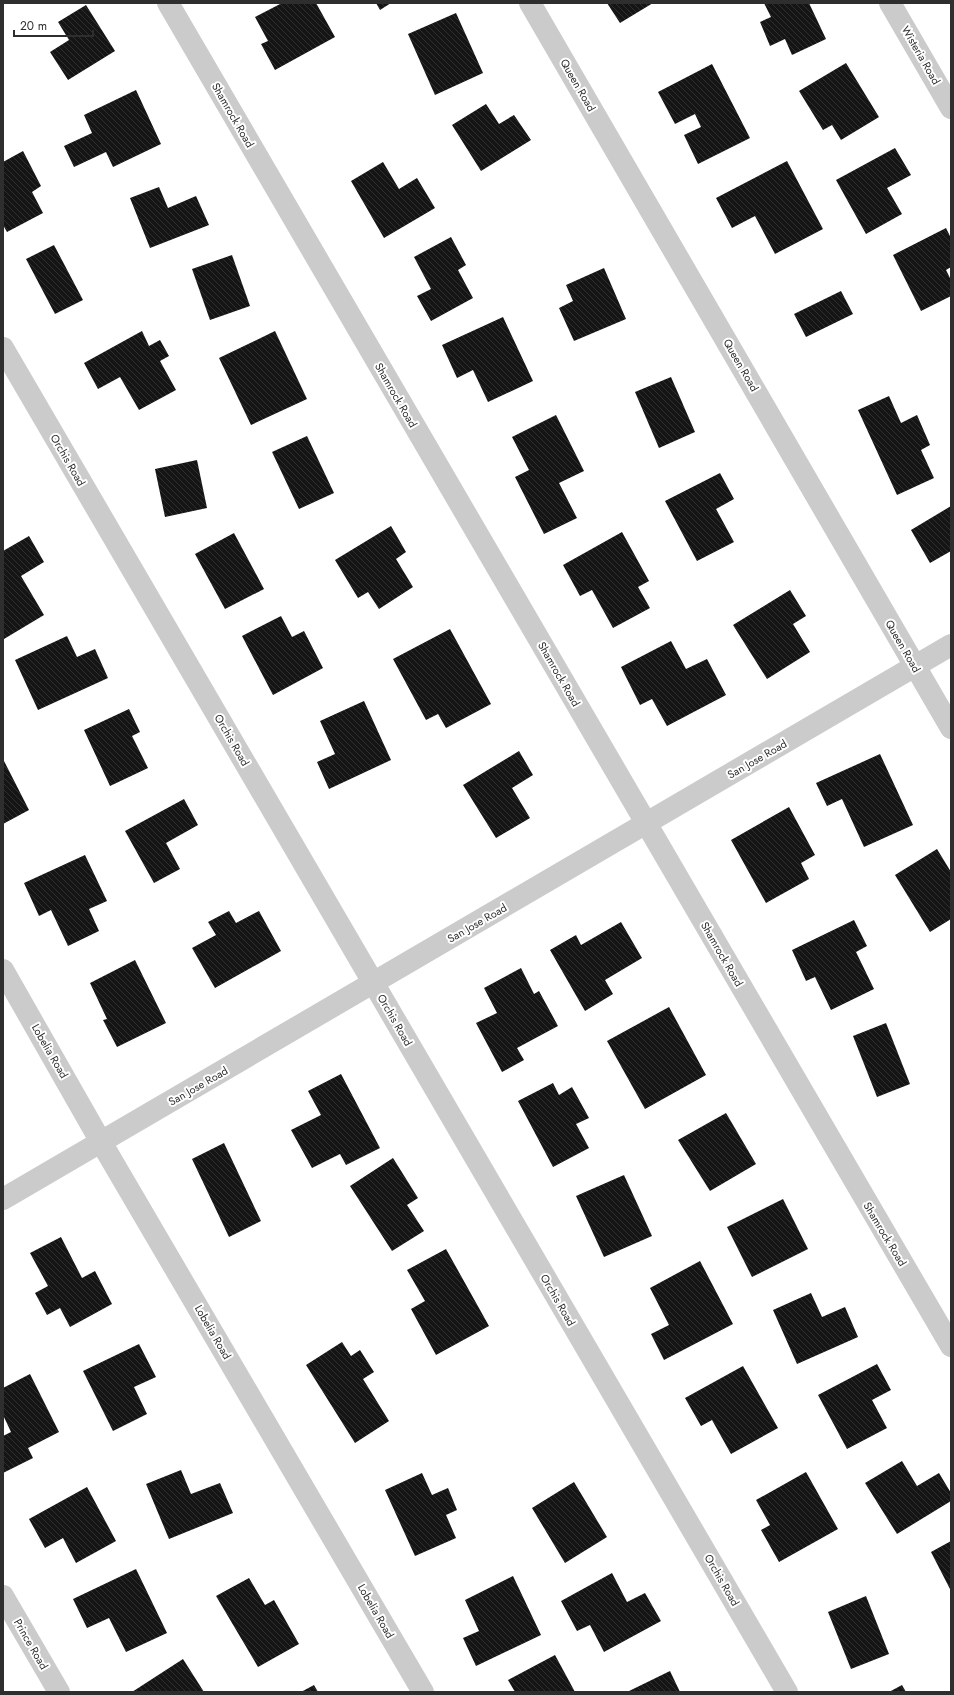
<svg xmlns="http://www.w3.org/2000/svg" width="954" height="1695" font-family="Jost,sans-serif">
<defs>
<pattern id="building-back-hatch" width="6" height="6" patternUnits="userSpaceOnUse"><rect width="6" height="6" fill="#151515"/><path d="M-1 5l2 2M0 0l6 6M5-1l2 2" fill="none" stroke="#2f2f2f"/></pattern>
</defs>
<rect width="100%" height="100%" fill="#fff"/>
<g fill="url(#building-back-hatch)">
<polygon points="282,3 316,3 335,37 275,70 261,44 268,41 255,17"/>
<polygon points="376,3 391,3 380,10"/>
<polygon points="607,3 653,3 620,23"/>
<polygon points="764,3 809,3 826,39 792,55 785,39 770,46 760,22 771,17"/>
<polygon points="86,5 115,51 68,80 50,52 69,40 58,22"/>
<polygon points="456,13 483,73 435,95 408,34"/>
<polygon points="846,63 879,117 841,140 832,125 823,130 799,91"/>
<polygon points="712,64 750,138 698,164 684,135 701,127 695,114 675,124 658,92"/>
<polygon points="136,90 161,144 113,167 106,152 74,167 64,146 92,133 84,115"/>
<polygon points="486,104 499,124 514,115 531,140 481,171 452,125"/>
<polygon points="895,148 911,175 887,188 902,214 866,234 836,180"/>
<polygon points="23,151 41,186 32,192 43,213 7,232 3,225 3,162"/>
<polygon points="787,161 823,229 775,254 755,216 732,228 716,198"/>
<polygon points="383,162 399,189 417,178 435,208 384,238 351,181"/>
<polygon points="159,187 168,208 196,196 209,225 150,248 130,198"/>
<polygon points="946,228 951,238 951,267 946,270 951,280 951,296 921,311 893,255"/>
<polygon points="451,237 466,265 458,270 473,298 431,321 417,296 431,289 414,257"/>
<polygon points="54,245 83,300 55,314 26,259"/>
<polygon points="232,255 250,306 210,320 192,269"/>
<polygon points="604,268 626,319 574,341 559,308 573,301 566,285"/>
<polygon points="841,291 853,314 806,337 794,314"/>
<polygon points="503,317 533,381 488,402 473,370 457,378 442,345"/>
<polygon points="142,331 149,346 160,340 169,356 160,361 176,390 139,410 120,377 98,389 84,363"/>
<polygon points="275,331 307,399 251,425 219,358"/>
<polygon points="671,377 695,432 659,448 635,392"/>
<polygon points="889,396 901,423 917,415 930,445 921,450 934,478 897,495 858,410"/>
<polygon points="556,415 584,471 559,483 577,518 544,534 515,477 529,470 512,437"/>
<polygon points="307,436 334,493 299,509 272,452"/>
<polygon points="197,460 207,508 165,517 155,469"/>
<polygon points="720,473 734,499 716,509 734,542 697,561 665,501"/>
<polygon points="951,506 951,551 930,563 911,530"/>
<polygon points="391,526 406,552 396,559 413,587 379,609 368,592 358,598 335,560"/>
<polygon points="622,532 649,581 638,587 650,608 613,628 592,590 580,596 563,565"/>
<polygon points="234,533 264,589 225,609 195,554"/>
<polygon points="29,536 44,562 21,576 44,615 4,639 3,637 3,551"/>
<polygon points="790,590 806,616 793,624 810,652 767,679 733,625"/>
<polygon points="281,616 292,637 304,631 323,668 273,695 242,636"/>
<polygon points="450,629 491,704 446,728 438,714 426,720 393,659"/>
<polygon points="67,636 77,657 95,649 108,678 38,710 15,660"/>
<polygon points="671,641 686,669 707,659 726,695 667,726 652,699 640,705 621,667"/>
<polygon points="364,701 391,760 329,789 317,762 335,754 320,721"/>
<polygon points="129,709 140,732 132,736 148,768 110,786 84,730"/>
<polygon points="519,751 533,775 512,788 530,818 496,838 463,785"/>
<polygon points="880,754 913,825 864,847 842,799 827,806 816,783"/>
<polygon points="3,759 29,810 3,824"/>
<polygon points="184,799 198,825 166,843 180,869 154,883 125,831"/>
<polygon points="789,807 815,855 801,863 809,879 766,903 731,840"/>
<polygon points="937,849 951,872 951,919 930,932 895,875"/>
<polygon points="85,855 107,901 89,909 99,931 68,946 51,910 39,916 24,883"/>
<polygon points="229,911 236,923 259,911 281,951 215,988 192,948 216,935 208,922"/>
<polygon points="854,920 867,946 856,952 874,989 831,1010 815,977 806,981 792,950"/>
<polygon points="621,922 642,958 605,980 613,994 585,1011 550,950 576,935 581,945"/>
<polygon points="135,960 166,1023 117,1047 103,1020 107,1019 90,983"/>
<polygon points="521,968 534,994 539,991 558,1026 517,1048 524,1060 502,1072 476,1023 497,1013 484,988"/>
<polygon points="669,1007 706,1075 645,1109 607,1041"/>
<polygon points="886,1023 910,1084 877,1097 853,1036"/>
<polygon points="341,1074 380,1148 346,1165 340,1154 312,1168 291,1130 321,1115 308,1091"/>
<polygon points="553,1083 559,1095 572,1087 589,1118 576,1124 589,1148 553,1167 518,1101"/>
<polygon points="726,1113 756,1164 710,1191 678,1140"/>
<polygon points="224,1143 261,1221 229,1237 192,1159"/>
<polygon points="393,1158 418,1198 407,1205 424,1231 392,1251 350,1186"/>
<polygon points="624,1175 652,1236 604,1257 576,1196"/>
<polygon points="783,1199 808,1249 752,1277 727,1227"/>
<polygon points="61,1237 82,1278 95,1271 112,1304 70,1327 60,1308 47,1315 35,1293 48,1286 30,1253"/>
<polygon points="446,1249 489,1326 436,1355 411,1309 425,1301 407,1270"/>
<polygon points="700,1261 733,1324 664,1360 651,1334 669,1325 650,1288"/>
<polygon points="811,1293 822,1317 845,1307 858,1337 797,1364 773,1310"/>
<polygon points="342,1342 351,1356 360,1350 374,1372 363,1379 389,1421 355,1443 306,1365"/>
<polygon points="139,1344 156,1377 134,1387 147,1414 113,1431 83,1371"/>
<polygon points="877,1364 891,1390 872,1400 887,1428 847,1449 818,1395"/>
<polygon points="743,1366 778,1428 731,1454 712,1420 701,1426 685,1398"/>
<polygon points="30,1374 59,1432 28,1448 33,1458 3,1473 3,1436 11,1432 3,1415 3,1388"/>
<polygon points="902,1461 917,1486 939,1473 951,1493 951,1501 897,1534 865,1483"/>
<polygon points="181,1470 191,1494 220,1483 233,1513 169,1539 146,1484"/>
<polygon points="806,1472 838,1529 779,1562 761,1530 770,1525 756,1500"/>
<polygon points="422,1473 432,1495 448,1488 457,1510 446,1515 456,1538 415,1556 385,1490"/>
<polygon points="574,1482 607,1537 565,1563 532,1508"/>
<polygon points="87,1487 116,1541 76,1563 63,1538 45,1548 29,1519"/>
<polygon points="951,1541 951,1591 931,1552"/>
<polygon points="136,1569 167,1633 126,1652 109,1618 87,1628 73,1599"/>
<polygon points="612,1573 627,1602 645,1593 661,1621 604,1652 590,1625 577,1631 561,1601"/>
<polygon points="513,1576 541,1635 476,1666 463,1638 479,1631 465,1600"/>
<polygon points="249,1578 265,1605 274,1600 299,1644 258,1667 216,1596"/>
<polygon points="866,1596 889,1654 851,1669 828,1612"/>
<polygon points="555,1655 575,1692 515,1692 508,1680"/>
<polygon points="183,1659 204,1692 132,1692"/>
<polygon points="670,1671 680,1692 627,1692"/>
<polygon points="314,1685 318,1692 301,1692"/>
<polygon points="902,1685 906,1692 889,1692"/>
</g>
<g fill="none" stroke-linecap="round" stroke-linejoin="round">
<g stroke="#cbcbcb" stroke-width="22">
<polyline points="168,3 951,1346"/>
<polyline points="530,3 951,728"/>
<polyline points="890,3 951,108"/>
<polyline points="3,348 787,1692"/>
<polyline points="3,970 101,1142 423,1692"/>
<polyline points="3,1199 951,645"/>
<polyline points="3,1596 59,1692"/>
</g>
</g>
<g text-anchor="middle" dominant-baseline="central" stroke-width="4" stroke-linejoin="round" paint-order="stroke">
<g font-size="11" fill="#2e2e2e" stroke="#fff">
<text transform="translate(921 55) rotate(60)">Wisteria Road</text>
<text transform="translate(578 85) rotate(60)">Queen Road</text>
<text transform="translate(233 115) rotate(60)">Shamrock Road</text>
<text transform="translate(741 365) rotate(60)">Queen Road</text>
<text transform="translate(396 395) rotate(60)">Shamrock Road</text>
<text transform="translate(68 460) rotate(60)">Orchis Road</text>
<text transform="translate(903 646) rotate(60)">Queen Road</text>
<text transform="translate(559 674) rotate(60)">Shamrock Road</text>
<text transform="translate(232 740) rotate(60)">Orchis Road</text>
<text transform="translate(757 759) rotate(-30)">San Jose Road</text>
<text transform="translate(477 923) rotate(-30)">San Jose Road</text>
<text transform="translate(722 954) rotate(60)">Shamrock Road</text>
<text transform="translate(395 1020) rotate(60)">Orchis Road</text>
<text transform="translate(50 1051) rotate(60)">Lobelia Road</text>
<text transform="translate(198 1086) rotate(-30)">San Jose Road</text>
<text transform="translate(885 1234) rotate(59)">Shamrock Road</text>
<text transform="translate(558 1300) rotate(60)">Orchis Road</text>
<text transform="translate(213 1332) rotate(60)">Lobelia Road</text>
<text transform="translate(722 1580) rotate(60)">Orchis Road</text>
<text transform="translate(376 1611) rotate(60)">Lobelia Road</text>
<text transform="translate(31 1644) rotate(60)">Prince Road</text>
</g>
</g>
<rect width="954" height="1695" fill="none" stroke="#2e2e2e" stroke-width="8"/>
<path d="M14 30v6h79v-6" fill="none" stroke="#2e2e2e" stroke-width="2"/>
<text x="20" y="30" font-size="12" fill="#2e2e2e" stroke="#ffffff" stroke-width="3" paint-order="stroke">20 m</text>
</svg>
